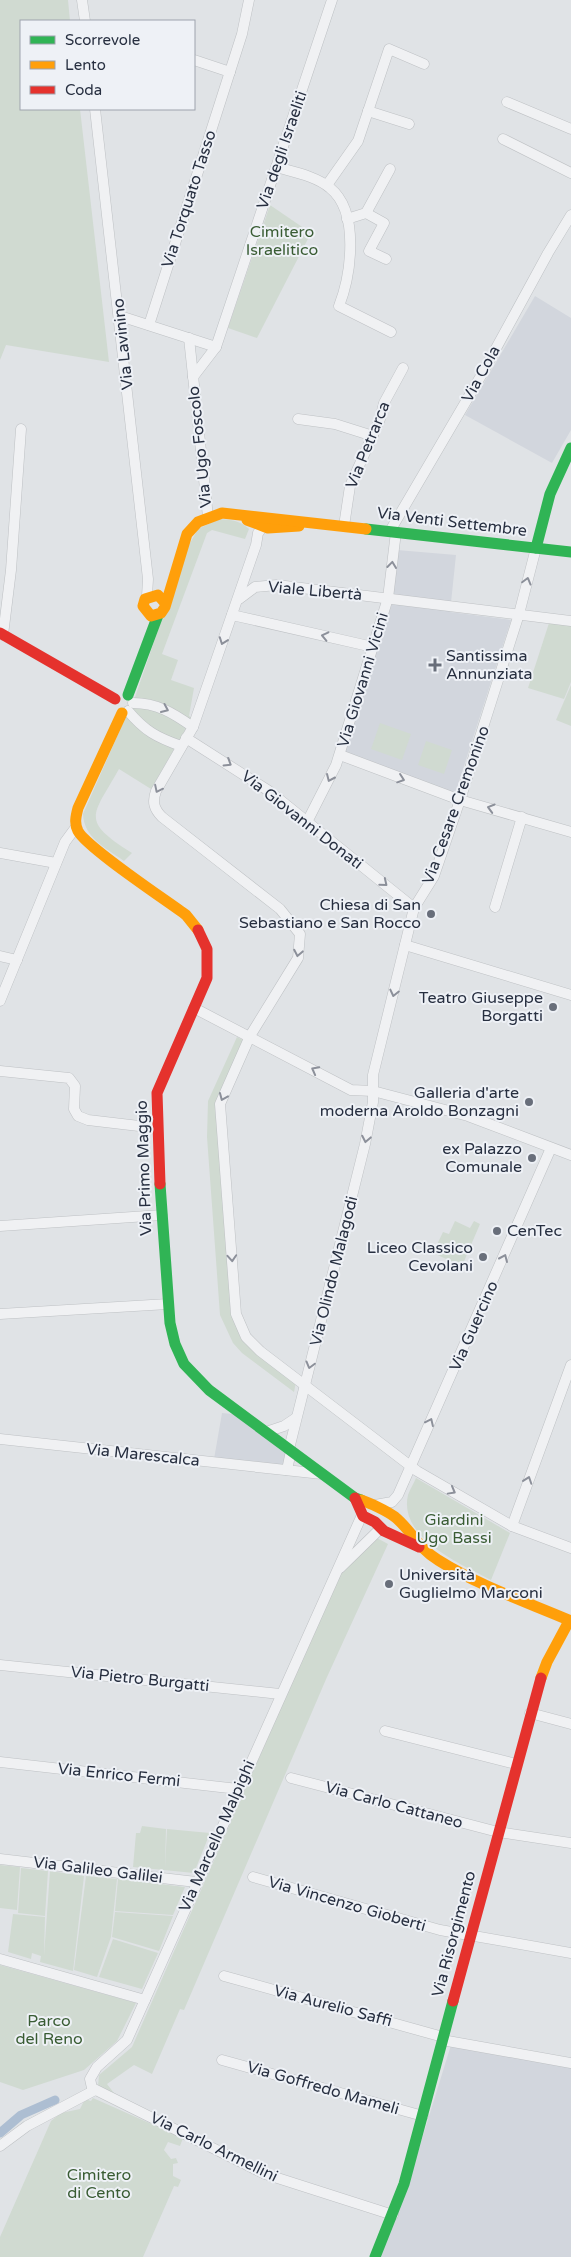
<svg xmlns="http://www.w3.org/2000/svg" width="571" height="2257" font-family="'Varela Round',sans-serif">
<rect width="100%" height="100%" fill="#e0e3e6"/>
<g fill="#d2d6dd">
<polygon points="535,296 571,318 571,430 552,463 465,415"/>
<polygon points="397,550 456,555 450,612 511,620 455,794 343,755 392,604"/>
<polygon points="222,1413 233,1414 286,1454 283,1468 214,1459"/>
<polygon points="451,2045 571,2066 571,2257 379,2257 409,2181"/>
</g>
<g fill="#d0dad1">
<polygon points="0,0 68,0 70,21 21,21 21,109 80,109 109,362 6,345 0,360"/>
<polygon points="270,205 311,233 257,338 228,328"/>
<path d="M 219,519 C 232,520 239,520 249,529 L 245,539 L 212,530 L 207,533 L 162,654 L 178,660 L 171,680 L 194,688 L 189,716 L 192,718 L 151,789 L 119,769 C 92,817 80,820 132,853 L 124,861 C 106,848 84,838 83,814 L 127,714 L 133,707 L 134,700 L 185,552 L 198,529 Z"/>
<polygon points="549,623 571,626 571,682 564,699 528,688"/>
<polygon points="571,685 571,726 556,720"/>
<polygon points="380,723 411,734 402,760 371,749"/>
<polygon points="426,741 452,750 444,774 418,765"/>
<polygon points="237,1037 245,1041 219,1101 231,1314 296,1382 294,1392 242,1353 233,1343 220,1315 207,1137 208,1101"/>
<polygon points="455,1221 470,1228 474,1221 480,1224 462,1266 433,1253 443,1232 449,1234"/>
<path d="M 416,1478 L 510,1533 L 491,1580 C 461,1564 398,1538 408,1495 C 410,1489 414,1483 416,1478 Z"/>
<polygon points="377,1538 388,1544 327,1677 184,2010 180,2009 152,2074 134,2065 107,2084 117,2097 98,2086 99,2075 132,2047 342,1569"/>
<polygon points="142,1826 166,1829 165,1868 167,1829 210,1833 194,1873 133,1867 136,1833 140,1833"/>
<polygon points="0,1865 20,1867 17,1910 0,1908"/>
<polygon points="21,1868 48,1871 45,1916 18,1913"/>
<polygon points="50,1871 84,1876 73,1971 40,1962 41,1956 32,1953 31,1959 8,1952 13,1914 45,1917 44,1956"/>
<polygon points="86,1876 117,1879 111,1937 97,1977 74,1970"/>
<polygon points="118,1879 185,1887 173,1915 115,1911"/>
<polygon points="115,1912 173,1916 159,1951 112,1937"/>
<polygon points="113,1939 158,1953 142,1989 99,1977"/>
<polygon points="0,1965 136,2003 117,2041 84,2070 23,2090 0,2082"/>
<polygon points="93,2098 183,2138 180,2146 168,2142 164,2150 171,2159 176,2158 178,2163 173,2164 173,2176 181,2180 178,2187 174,2186 143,2257 0,2257 0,2237 51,2121 61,2113 80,2109 85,2099 91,2101"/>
</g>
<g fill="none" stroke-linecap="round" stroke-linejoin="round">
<polyline stroke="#adbed2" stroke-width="9" points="0,2133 21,2115 55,2100"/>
<g stroke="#bec1c4" stroke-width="11">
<g id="street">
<polyline points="82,0 85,21"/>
<polyline points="194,60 230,72"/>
<polyline points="507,102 571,129"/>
<polyline points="95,109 148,579 147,596"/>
<polyline points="368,111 409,124"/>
<polyline points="503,139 571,173"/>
<path d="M 276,167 C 293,172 316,176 330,188 C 360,212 351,275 339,306 L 391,332"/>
<polyline points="327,185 358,141 389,49 424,64"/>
<polyline points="366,213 390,169"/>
<polyline points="347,219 366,213 384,223 369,251 386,259"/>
<polyline points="120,316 216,347"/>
<polyline points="149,325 242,34 249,0"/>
<polyline points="189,338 208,517"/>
<polyline points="193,377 216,347 332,0"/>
<polyline points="298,419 335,424 373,436"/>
<path d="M 267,522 L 258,533 L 256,545 L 193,727 L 156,791 C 152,802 154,809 162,817 L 280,909 L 300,934 L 298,958 L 250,1036 L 220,1104 L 236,1314 L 246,1337 L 260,1351 L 417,1471 L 512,1526 L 571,1548"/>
<polyline points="344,526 350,486 380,419 384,403 403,368"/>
<polyline points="390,531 482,374 548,253 571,215"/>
<polyline points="239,599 255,587 277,585 571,621"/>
<polyline points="232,615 373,647"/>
<polyline points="3,635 11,570 21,429"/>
<path d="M 133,703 C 157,703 173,713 193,727"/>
<path d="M 128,711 C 145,731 156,737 181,746"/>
<polyline points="186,738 269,791 414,908"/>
<polyline points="340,755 460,800 571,832"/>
<polyline points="307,822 336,765 388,598 396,532"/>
<polyline points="0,853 56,863"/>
<polyline points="495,907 522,817"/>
<polyline points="405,945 571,995"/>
<polyline points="0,956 17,960"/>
<polyline points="0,1001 65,842 76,827"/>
<polyline points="194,1008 351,1090 373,1091 468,1116 571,1155"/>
<polyline points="0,1071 69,1078 75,1086 74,1109 78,1116 88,1120 156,1128"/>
<polyline points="0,1226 162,1215"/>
<polyline points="0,1314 168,1304"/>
<polyline points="266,1432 284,1426 296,1418"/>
<polyline points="0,1439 322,1474"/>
<polyline points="289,1449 365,1144 373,1102 373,1075 414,908 434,876 460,800 519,614 536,548"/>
<polyline points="287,1470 291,1451"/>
<polyline points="375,1505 392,1502 398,1495 551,1148"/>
<polyline points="362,1515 127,2040 97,2067 90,2079 92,2088 265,2174 393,2215"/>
<polyline points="512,1526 571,1365"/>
<polyline points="340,1568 381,1528"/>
<polyline points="0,1665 280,1694"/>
<polyline points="530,1713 571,1724"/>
<polyline points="385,1731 516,1764"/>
<polyline points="0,1762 238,1789"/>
<polyline points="291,1778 498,1832 571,1843"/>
<polyline points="0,1859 196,1882"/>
<polyline points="253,1877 440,1930 571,1953"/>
<polyline points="0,1959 145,2000"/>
<polyline points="224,1976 443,2037"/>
<polyline points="442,2040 571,2063"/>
<polyline points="222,2060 423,2116"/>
<polyline points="0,2146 27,2126 95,2090"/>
</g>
</g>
<use href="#street" stroke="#f0f1f3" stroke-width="10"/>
<g stroke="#30b455" stroke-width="11">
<polyline points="366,529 571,552"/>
<polyline points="536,548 550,494 571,448"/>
<polyline points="128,695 158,615"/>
<polyline points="160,1184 170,1323 175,1344 184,1364 209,1390 355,1498 361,1500"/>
<polyline points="375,2257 404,2184 453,2001"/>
</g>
<g stroke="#ff9f0a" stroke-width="11">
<polyline points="247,520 268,528 299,526"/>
<polyline points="165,603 158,595 145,599 143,606 151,616 161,613 165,607 187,534 198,522 222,513 366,529"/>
<path d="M 122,713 L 78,808 C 76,816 74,823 78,831 C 87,848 166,900 186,915 L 198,930"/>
<path d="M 361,1500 C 370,1503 387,1511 395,1517 C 411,1530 418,1548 438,1560 C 479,1586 527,1602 571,1621"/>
<polyline points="541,1678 547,1662 569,1621"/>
</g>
<g stroke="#e5322d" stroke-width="11">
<polyline points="0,633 115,699"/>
<polyline points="160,1184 157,1093 207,978 207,949 198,930"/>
<polyline points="355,1498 363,1516 375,1522 384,1531 419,1547"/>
<polyline points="453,2001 541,1678"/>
</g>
</g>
<defs><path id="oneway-chevron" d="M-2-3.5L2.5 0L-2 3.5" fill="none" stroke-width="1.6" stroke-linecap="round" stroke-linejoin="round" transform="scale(1.25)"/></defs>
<g stroke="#8c909a">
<use href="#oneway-chevron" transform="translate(392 565) rotate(-83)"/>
<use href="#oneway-chevron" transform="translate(527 581) rotate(-75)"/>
<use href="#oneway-chevron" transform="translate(325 636) rotate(-167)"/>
<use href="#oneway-chevron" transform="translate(223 641) rotate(110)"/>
<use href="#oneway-chevron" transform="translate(165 709) rotate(24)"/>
<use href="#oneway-chevron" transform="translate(228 763) rotate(32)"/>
<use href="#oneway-chevron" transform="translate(330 778) rotate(114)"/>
<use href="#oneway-chevron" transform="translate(401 779) rotate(19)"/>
<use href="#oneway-chevron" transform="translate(158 789) rotate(116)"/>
<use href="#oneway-chevron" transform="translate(491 808) rotate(-164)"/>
<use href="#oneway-chevron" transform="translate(384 883) rotate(39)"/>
<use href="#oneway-chevron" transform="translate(298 953) rotate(101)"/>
<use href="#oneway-chevron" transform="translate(394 993) rotate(103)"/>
<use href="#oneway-chevron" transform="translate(315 1070) rotate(-152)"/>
<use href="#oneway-chevron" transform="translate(223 1097) rotate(113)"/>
<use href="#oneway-chevron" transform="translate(366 1139) rotate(101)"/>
<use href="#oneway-chevron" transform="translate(232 1258) rotate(86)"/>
<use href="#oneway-chevron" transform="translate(504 1258) rotate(-66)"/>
<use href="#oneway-chevron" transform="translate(310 1365) rotate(105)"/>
<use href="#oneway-chevron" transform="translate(430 1422) rotate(-65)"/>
<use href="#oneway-chevron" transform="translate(528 1480) rotate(-71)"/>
<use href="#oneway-chevron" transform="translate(452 1491) rotate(29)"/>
</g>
<g fill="#686e7a" stroke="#eef1f6" stroke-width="2">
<path d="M432.5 657.5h5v5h5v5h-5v5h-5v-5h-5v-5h5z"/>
<circle cx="431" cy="914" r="5"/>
<circle cx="553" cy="1007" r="5"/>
<circle cx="529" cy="1102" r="5"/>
<circle cx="532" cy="1158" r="5"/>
<circle cx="497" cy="1231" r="5"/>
<circle cx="483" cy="1257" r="5"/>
<circle cx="389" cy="1584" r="5"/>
</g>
<g text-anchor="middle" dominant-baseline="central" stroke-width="4" stroke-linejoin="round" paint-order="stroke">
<g font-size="16" fill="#272f40" stroke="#eef1f6">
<text transform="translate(282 150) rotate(-71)">Via degli Israeliti</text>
<text transform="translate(189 199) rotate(-72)">Via Torquato Tasso</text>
<text transform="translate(123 344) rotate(-96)">Via Lavinino</text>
<text transform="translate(481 374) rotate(-61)">Via Cola</text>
<text transform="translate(368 445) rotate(-68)">Via Petrarca</text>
<text transform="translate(200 447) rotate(-96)">Via Ugo Foscolo</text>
<text transform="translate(452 522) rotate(7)">Via Venti Settembre</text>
<text transform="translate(315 591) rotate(5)">Viale Libertà</text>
<text transform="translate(363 680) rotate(-73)">Via Giovanni Vicini</text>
<text transform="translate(456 805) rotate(-70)">Via Cesare Cremonino</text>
<text transform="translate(302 820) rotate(38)">Via Giovanni Donati</text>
<text transform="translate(144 1168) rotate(-92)">Via Primo Maggio</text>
<text transform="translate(334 1271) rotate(-76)">Via Olindo Malagodi</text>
<text transform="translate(474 1326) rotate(-66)">Via Guercino</text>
<text transform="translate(143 1455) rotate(6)">Via Marescalca</text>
<text transform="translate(140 1679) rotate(6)">Via Pietro Burgatti</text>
<text transform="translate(119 1775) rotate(6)">Via Enrico Fermi</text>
<text transform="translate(394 1805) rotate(15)">Via Carlo Cattaneo</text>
<text transform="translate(217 1836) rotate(-66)">Via Marcello Malpighi</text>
<text transform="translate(98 1870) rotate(7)">Via Galileo Galilei</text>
<text transform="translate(347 1904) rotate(16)">Via Vincenzo Gioberti</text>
<text transform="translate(454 1934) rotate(-75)">Via Risorgimento</text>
<text transform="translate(333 2006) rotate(15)">Via Aurelio Saffi</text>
<text transform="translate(323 2088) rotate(16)">Via Goffredo Mameli</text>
<text transform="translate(214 2147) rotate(26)">Via Carlo Armellini</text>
</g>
<g font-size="16" fill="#395c33" stroke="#eef1f6">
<text x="282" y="232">Cimitero<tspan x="282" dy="18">Israelitico</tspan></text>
<text x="454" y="1520">Giardini<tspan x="454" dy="18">Ugo Bassi</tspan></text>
<text x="49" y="2021">Parco<tspan x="49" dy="18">del Reno</tspan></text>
<text x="99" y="2175">Cimitero<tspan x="99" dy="18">di Cento</tspan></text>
</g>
<g font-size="16" fill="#272f40" stroke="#eef1f6" text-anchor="end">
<text x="446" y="656" text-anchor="start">Santissima<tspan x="446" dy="18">Annunziata</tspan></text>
<text x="421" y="905">Chiesa di San<tspan x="421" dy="18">Sebastiano e San Rocco</tspan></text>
<text x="543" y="998">Teatro Giuseppe<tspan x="543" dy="18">Borgatti</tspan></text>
<text x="519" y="1093">Galleria d'arte<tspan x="519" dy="18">moderna Aroldo Bonzagni</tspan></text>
<text x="522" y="1149">ex Palazzo<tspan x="522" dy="18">Comunale</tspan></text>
<text x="507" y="1231" text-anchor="start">CenTec</text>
<text x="473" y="1248">Liceo Classico<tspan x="473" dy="18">Cevolani</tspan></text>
<text x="399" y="1575" text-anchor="start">Università<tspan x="399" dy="18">Guglielmo Marconi</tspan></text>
</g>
</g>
<rect x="20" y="20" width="175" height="90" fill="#eef1f6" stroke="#9ea3ad"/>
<rect x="30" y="36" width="25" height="8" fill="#30b455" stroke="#9ea3ad"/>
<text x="65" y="45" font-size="15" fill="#272f40">Scorrevole</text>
<rect x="30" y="61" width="25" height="8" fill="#ff9f0a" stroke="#9ea3ad"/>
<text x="65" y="70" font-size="15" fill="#272f40">Lento</text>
<rect x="30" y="86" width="25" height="8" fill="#e5322d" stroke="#9ea3ad"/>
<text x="65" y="95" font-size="15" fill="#272f40">Coda</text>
</svg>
